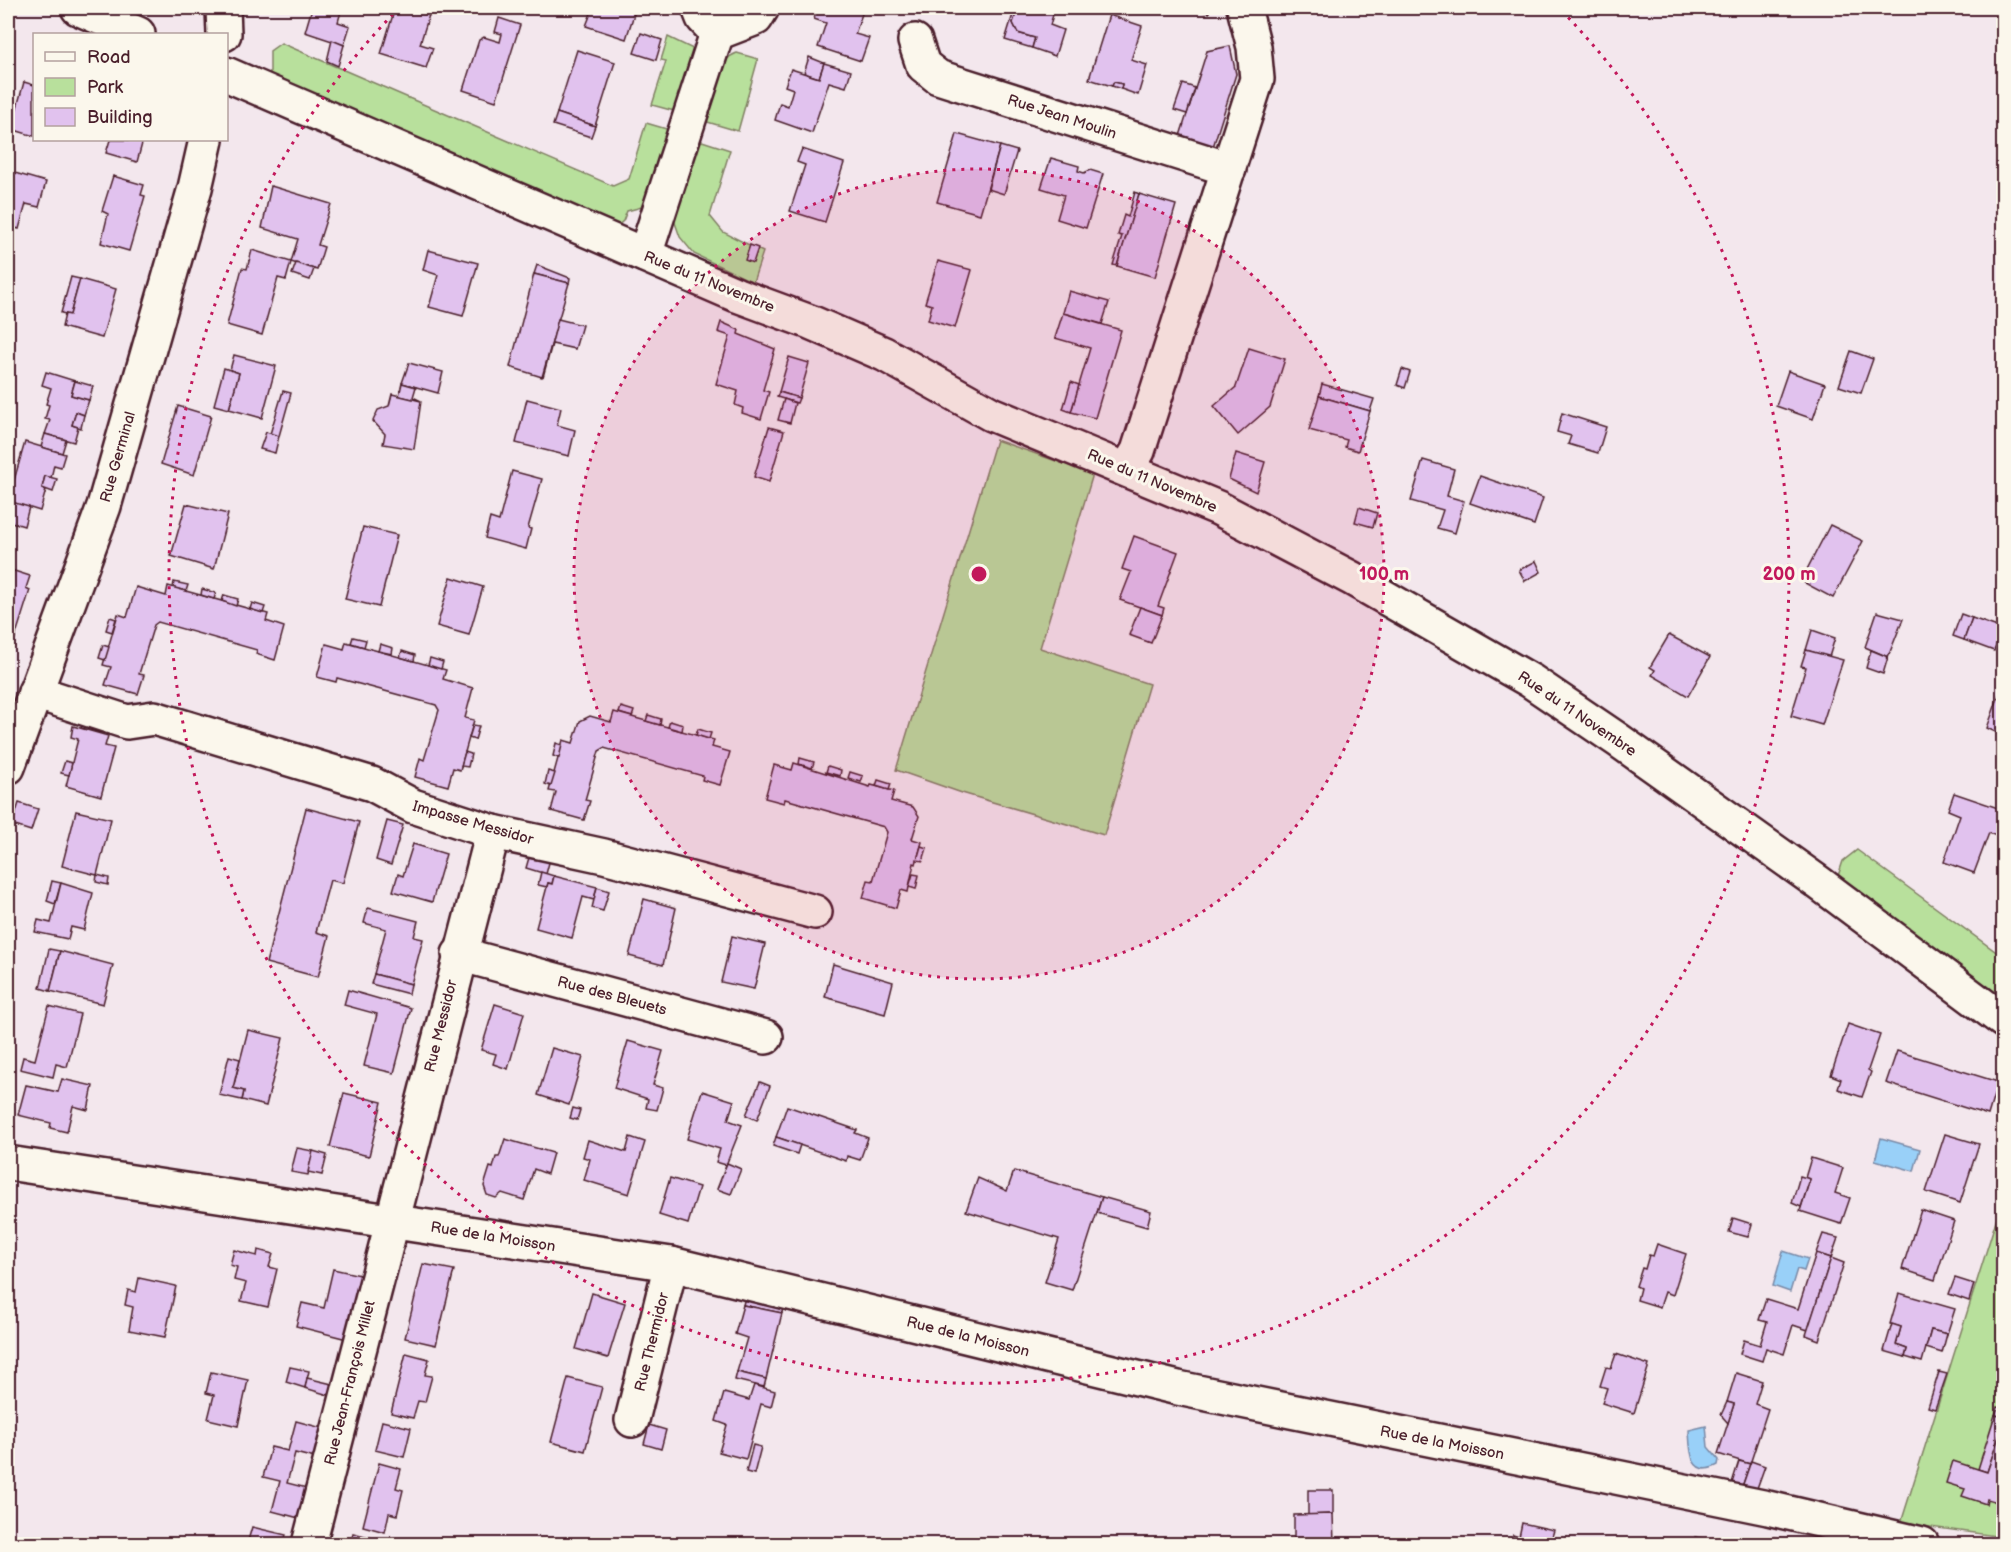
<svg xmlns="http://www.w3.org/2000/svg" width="2011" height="1552" font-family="'Balsamiq Sans',sans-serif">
<rect width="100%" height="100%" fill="#f3e7ed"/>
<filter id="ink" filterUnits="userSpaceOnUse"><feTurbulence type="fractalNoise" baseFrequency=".0167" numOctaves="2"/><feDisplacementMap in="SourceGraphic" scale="12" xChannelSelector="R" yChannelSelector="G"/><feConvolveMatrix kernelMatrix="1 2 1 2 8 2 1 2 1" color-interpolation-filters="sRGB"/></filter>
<g filter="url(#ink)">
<g fill="#b8e09c" stroke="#818064" stroke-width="1.5">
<polygon points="668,37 693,49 695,54 678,112 652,105 666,61 661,60"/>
<polygon points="281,43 613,186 629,179 646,123 670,130 646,206 627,211 623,221 616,227 270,75 270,51"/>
<path d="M 737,53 L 758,59 L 738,131 L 704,121 C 710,99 714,61 737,53 Z"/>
<polygon points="699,140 730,150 710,216 723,232 763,252 753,282 694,254 680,237 673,217"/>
<polygon points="996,440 1093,474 1040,648 1149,684 1104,835 962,793 896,770"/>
<polygon points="1857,850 2003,957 2003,1002 1838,876 1843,861"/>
<polygon points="2003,1198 2003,1537 1901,1523"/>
</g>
<g fill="#99d0f8" stroke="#7989a6" stroke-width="1.5">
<polygon points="1881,1138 1920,1149 1914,1171 1875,1160"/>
<polygon points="1783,1251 1808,1259 1804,1271 1797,1269 1790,1292 1773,1286"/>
<path d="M 1706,1426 L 1708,1447 L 1719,1460 L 1718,1465 C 1689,1480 1690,1448 1689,1430 Z"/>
</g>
<g fill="#e1c2ee" stroke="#4a1f2b" stroke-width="1.5">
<polygon points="312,8 342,8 338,22 350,26 344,45 305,32"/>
<polygon points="395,8 429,15 420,44 433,48 426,68 381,54"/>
<polygon points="593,8 636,8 626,39 586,26"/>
<polygon points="818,8 864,8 855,34 869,38 861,61 818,47 826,23 814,19"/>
<polygon points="1015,8 1018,8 1013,23 1018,33 1035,38 1032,48 1005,40"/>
<polygon points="1018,8 1055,8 1050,25 1063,30 1055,56 1032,48 1035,38 1018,33 1013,23"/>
<polygon points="1191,8 1208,8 1209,13"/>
<polygon points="1109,15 1142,26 1131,60 1147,65 1138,95 1121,89 1122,84 1114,82 1112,86 1089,79"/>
<polygon points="499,18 520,25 496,101 463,90 479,40 484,37 500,42 502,34 495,32"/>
<polygon points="641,33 662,40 656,60 634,53"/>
<polygon points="332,40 344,45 338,66 327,61"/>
<polygon points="1230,46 1236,74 1213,147 1180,136 1207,51"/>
<polygon points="577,50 615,62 595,126 557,113"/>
<polygon points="809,57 824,63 819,78 804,73"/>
<polygon points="824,63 851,71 846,87 829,82 812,133 775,120 780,103 788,106 793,89 785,86 791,69 819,78"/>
<polygon points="24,82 34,85 34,136 11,129"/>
<polygon points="1114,82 1122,84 1121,89 1112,86"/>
<polygon points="1183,84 1195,88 1187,114 1174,110"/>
<polygon points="557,113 595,126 591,137 553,125"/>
<polygon points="957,134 1000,146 980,214 937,202"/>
<polygon points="110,140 143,140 137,162 106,153"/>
<polygon points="1000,146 1017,151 1004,194 988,189"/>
<polygon points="802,149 844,163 825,222 790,211 805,165 797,162"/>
<polygon points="1051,158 1079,166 1078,171 1084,173 1090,170 1103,174 1086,228 1057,219 1064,195 1041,188"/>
<polygon points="8,171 46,182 39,207 26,204 19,229 8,226"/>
<polygon points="113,176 144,185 141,195 145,196 129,251 101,243 108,214 102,211"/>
<polygon points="271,186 331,204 318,245 324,247 317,270 291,262 298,239 262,228"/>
<polygon points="1135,192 1139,194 1135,208 1117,266 1113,265 1122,236 1118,235 1124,215 1128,217"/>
<polygon points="1139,194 1176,205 1155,277 1117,266"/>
<polygon points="750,245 758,248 753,263 745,260"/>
<polygon points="252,250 291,262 286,280 278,278 262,335 227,325 242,268 247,269"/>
<polygon points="428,250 478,263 463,316 429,307 438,275 423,270"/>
<polygon points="938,261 972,270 955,328 928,320 932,305 925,303"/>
<polygon points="296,263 314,269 310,280 292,274"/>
<polygon points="537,265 570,278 569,283 534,274"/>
<polygon points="534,274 569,283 542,377 510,367"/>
<polygon points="71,277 80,279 70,315 61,313"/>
<polygon points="80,279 116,289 102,338 62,327 65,314 70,315"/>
<polygon points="1069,291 1109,302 1102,324 1063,313"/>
<polygon points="1063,313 1121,330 1095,418 1071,412 1090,348 1055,338"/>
<polygon points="558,319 582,325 575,349 552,344 543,377"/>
<polygon points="721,322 739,330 738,334 775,349 763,390 769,392 761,419 742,413 743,408 735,405 738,391 716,384 730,336 718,332"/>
<polygon points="1249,348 1285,359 1270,407 1238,435 1214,406 1236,387"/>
<polygon points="1851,351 1873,359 1861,393 1839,386"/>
<polygon points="234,355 276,366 262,418 229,409 239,373 230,370"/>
<polygon points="789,357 809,363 799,398 779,392"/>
<polygon points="409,363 443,372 438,393 402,383"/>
<polygon points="224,368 239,373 229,409 214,405"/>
<polygon points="1402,369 1410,372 1405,388 1397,385"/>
<polygon points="1788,371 1825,384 1813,419 1776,406"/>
<polygon points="46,372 75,381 71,395 89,400 84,415 76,412 72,425 78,427 74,442 45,434 50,420 45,419 49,405 46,404 51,388 42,385"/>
<polygon points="75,381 93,386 89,400 71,395"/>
<polygon points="1071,382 1079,385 1071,412 1063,409"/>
<polygon points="402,383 416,387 413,397 421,401 399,396"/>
<polygon points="1322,384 1374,399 1370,411 1319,396"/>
<polygon points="283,391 291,393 279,436 270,434"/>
<polygon points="779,392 799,398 797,403 777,397"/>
<polygon points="392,394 421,401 414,449 383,444 385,434 373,421 378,410 389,406"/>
<polygon points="1319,396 1370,411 1358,451 1345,447 1347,440 1309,430"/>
<polygon points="527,399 561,408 557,425 575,430 569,456 516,443"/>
<polygon points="784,399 795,403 790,423 778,420"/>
<polygon points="178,406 211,416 194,475 161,464"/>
<polygon points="76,412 84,415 81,428 72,425"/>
<polygon points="1562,413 1606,427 1598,453 1568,444 1571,436 1557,432"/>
<polygon points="769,427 784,431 769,482 754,477"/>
<polygon points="266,432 279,436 275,453 260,449"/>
<polygon points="45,434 66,440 62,453 41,447"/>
<polygon points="25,442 65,454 61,467 54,465 51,478 45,476 42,488 46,490 40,511 8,501"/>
<polygon points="1236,453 1265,462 1256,492 1229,479"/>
<polygon points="1423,460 1454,469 1447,496 1464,501 1455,533 1437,528 1443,510 1411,501"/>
<polygon points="512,471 542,479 528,528 531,529 526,549 485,538 490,518 499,521"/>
<polygon points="45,476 57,479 53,492 42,488"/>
<polygon points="1480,476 1543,498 1534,525 1470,503"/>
<polygon points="8,501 29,507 24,526 8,521"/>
<polygon points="186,504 228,514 214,569 171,556"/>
<polygon points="1359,507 1377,513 1373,527 1355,522"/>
<polygon points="1830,525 1863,541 1833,598 1801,581"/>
<polygon points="363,527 397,535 379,607 345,599"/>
<polygon points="1134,536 1178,552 1158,606 1164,608 1162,615 1120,600 1131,572 1122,569"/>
<polygon points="1536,561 1541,572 1525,581 1519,570"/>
<polygon points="8,569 30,576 26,588 30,590 13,644 9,642 8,648"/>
<polygon points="451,577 483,587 469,635 437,626"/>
<polygon points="174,582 188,585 186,591 173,588"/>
<polygon points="168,586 268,614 266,621 284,627 275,660 256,654 257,650 158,622 154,625 139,674 144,675 138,694 105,685 111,667 103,665 118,614 127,617 136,587 166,596"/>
<polygon points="202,589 216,593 214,599 201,595"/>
<polygon points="224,595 238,599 236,606 222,601"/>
<polygon points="252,603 265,607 263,613 250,609"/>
<polygon points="1140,607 1162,615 1151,643 1129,635"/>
<polygon points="1877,612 1903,619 1888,657 1865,647"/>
<polygon points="1961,614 1972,618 1964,640 1953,636"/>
<polygon points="110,617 116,619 112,632 106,630"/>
<polygon points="1972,618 2003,629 1994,651 1964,640"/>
<polygon points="1812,630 1835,638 1829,657 1806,650"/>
<polygon points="1669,635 1710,657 1688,696 1652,675 1655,670 1650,667"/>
<polygon points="353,637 366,640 364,647 351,643"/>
<polygon points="346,642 446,670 443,679 473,688 465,718 474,720 460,770 453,768 448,786 415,777 420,758 424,760 439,710 436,705 337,678 336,682 317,677 326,644 344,649"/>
<polygon points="380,644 393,648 392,654 378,651"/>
<polygon points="103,645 109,647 105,660 99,658"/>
<polygon points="1806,650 1843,660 1822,725 1791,716 1806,667 1801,666"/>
<polygon points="1871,650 1888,657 1883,674 1866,668"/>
<polygon points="402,651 415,655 414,661 400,657"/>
<polygon points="430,658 443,662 441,669 428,665"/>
<polygon points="2003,686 2004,687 2004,700 1998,698"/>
<polygon points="1998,698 2004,700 2004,736 1987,728"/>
<polygon points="621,707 634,711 632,717 619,713"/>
<polygon points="614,712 714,740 712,747 730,752 720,785 702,780 703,776 604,748 599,751 585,800 590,801 584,820 551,811 556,792 549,791 563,740 573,743 580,721 590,716 611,722"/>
<polygon points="648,715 661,719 660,725 646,721"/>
<polygon points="85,717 104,723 101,733 81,728"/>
<polygon points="670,721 683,725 682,731 668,727"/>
<polygon points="473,725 479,726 475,740 469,738"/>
<polygon points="73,726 108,736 105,746 114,748 101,796 66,786 78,739 71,737"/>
<polygon points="698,729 711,733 709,739 696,735"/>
<polygon points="556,743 562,745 559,758 553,756"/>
<polygon points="465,752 471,754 468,767 461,766"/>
<polygon points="800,758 814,762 812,768 799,764"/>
<polygon points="65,761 72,763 69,775 61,773"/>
<polygon points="794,763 870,787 871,785 894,791 891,801 913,807 919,816 912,839 922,842 916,864 914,863 908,892 901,890 896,908 863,898 868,880 873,881 887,832 884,827 785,799 784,803 765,798 774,765 792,770"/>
<polygon points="828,766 841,770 840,776 826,772"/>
<polygon points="548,771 555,773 551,786 545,784"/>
<polygon points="850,772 863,776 861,782 848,778"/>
<polygon points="878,780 891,784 889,790 876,786"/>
<polygon points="1954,793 2004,810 2004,839 1989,833 1974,873 1944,862 1960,815 1948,810"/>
<polygon points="19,803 38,809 31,831 12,825"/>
<polygon points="306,808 359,822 343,883 330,880 316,932 329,936 318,977 266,963"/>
<polygon points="76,811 111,819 97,875 62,866"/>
<polygon points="387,821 403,825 391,865 376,860"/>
<polygon points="413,844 446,854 432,902 393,891 398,874 403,876"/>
<polygon points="921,846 927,848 923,861 917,860"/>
<polygon points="530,854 550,859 546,874 526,868"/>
<polygon points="541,872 554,876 552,884 548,883 547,887 538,885"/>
<polygon points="913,874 919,875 916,889 909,887"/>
<polygon points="97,875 109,878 108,885 96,882"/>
<polygon points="554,876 597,887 594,900 583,897 572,938 536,928 548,883 552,884"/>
<polygon points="52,881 61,883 55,904 47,901"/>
<polygon points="61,883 93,893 84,930 71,927 68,939 35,932 38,920 51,923"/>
<polygon points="597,887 609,891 603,911 592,908"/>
<polygon points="644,899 676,908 663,965 629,956"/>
<polygon points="368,908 418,921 414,937 423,939 411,984 374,974 386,929 364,923"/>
<polygon points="732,936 765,944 754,989 721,982"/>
<polygon points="49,949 60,951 50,991 40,988"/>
<polygon points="60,951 113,965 103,1004 50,991"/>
<polygon points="833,964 893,982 885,1014 825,997"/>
<polygon points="374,974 411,984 409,994 371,984"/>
<polygon points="348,990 411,1008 394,1073 364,1066 377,1014 344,1005"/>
<polygon points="495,1004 524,1013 508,1069 493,1064 496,1054 481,1050"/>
<polygon points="49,1006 80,1014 67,1067 56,1064 53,1077 20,1069 23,1057 35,1060"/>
<polygon points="1848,1024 1880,1035 1868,1070 1871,1072 1862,1097 1838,1089 1841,1079 1831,1075"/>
<polygon points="248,1030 283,1038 266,1106 242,1100 244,1091 233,1088"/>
<polygon points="628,1041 663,1051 653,1085 663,1088 657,1110 646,1108 648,1099 614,1088"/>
<polygon points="552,1048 583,1057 569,1105 538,1095"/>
<polygon points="1897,1051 1998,1082 1988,1115 1886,1083"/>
<polygon points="229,1056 240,1059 233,1088 244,1091 242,1100 219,1095"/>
<polygon points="62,1079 93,1086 88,1110 73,1106 67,1132 50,1128 51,1123 18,1115 26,1085 58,1092"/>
<polygon points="760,1082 770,1086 757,1120 746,1115"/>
<polygon points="702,1091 734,1101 728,1120 742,1125 726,1165 716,1162 720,1149 687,1139"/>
<polygon points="344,1093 382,1102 369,1156 330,1147"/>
<polygon points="787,1106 857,1130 855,1133 868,1138 860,1160 847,1156 846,1161 776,1137"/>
<polygon points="573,1108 580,1110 577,1120 570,1118"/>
<polygon points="1945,1134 1979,1144 1960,1203 1926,1192"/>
<polygon points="630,1137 645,1142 629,1194 584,1180 590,1159 583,1157 588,1140 626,1152"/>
<polygon points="776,1137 800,1145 797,1154 773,1146"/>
<polygon points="505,1139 553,1153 547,1174 534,1169 524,1200 502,1193 496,1198 487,1195 484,1186 490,1167 493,1168 496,1157 499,1157"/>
<polygon points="297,1148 313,1151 308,1175 291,1172"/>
<polygon points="313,1151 327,1155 322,1175 308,1172"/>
<polygon points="1811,1158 1843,1168 1835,1193 1850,1198 1841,1224 1800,1211 1810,1179 1805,1178"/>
<polygon points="727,1163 741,1169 731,1194 717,1189"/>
<polygon points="1014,1171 1102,1197 1072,1290 1045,1282 1059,1239 966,1211 978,1178 1007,1191"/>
<polygon points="1800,1176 1810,1179 1801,1207 1792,1203"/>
<polygon points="670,1178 699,1187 688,1224 659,1215"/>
<polygon points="1102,1197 1151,1211 1147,1227 1097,1213"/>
<polygon points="1921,1210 1954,1221 1935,1280 1902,1269"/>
<polygon points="1733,1218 1752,1224 1748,1237 1729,1232"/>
<polygon points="1823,1234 1838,1238 1831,1258 1816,1253"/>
<polygon points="1657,1244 1686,1254 1673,1295 1665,1292 1660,1307 1637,1300 1640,1288 1636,1286 1642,1268 1645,1269 1649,1255 1653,1256"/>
<polygon points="234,1250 257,1256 258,1250 273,1254 269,1267 277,1269 268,1307 241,1301 246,1283 234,1280 237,1267 230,1265"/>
<polygon points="1816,1253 1831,1258 1808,1330 1793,1325 1784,1354 1766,1348 1762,1361 1740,1354 1744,1340 1760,1345 1767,1322 1759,1320 1766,1299 1798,1309"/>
<polygon points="1831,1258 1844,1263 1819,1340 1806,1335"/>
<polygon points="423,1264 454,1270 436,1345 405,1338"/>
<polygon points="333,1269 365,1276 347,1339 296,1326 302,1303 324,1308"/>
<polygon points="139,1278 176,1286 165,1337 129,1330 133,1307 125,1305 128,1290 136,1292"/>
<polygon points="1955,1278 1974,1284 1969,1301 1949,1294"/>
<polygon points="592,1293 625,1303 608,1358 576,1349"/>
<polygon points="1899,1293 1955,1309 1947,1334 1931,1330 1922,1362 1905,1357 1907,1349 1896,1345 1901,1327 1890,1324"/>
<polygon points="745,1297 783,1305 782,1313 743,1305"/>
<polygon points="743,1305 782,1313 766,1379 737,1372 747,1338 735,1334"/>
<polygon points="1892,1324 1901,1327 1896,1345 1907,1349 1905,1357 1884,1351"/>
<polygon points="1931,1330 1947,1334 1942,1353 1926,1348"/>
<polygon points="406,1353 429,1359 425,1375 432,1376 425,1402 418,1401 413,1418 391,1413"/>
<polygon points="1616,1354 1649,1365 1634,1413 1602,1403 1607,1388 1600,1386 1606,1367 1611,1368"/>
<polygon points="290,1367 309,1371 305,1388 286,1382"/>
<polygon points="211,1372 248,1380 238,1426 208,1419 214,1395 206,1393"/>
<polygon points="737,1372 766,1379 764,1387 735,1380"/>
<polygon points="1939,1372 1947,1374 1935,1409 1928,1407"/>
<polygon points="1736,1373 1762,1381 1755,1404 1768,1409 1750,1464 1718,1454 1734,1404 1727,1402"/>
<polygon points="307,1378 332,1384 337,1389 335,1397 305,1388"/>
<polygon points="568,1378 602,1387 585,1451 551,1442"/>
<polygon points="754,1385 775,1391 771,1407 761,1404 746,1459 719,1452 727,1425 716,1421 724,1393 749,1400"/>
<polygon points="1727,1402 1734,1404 1728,1423 1721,1415"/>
<polygon points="1998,1407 2004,1409 2004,1417 1995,1415"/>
<polygon points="1995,1415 2004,1417 2004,1422 1987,1472 1978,1469"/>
<polygon points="296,1421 322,1428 315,1458 295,1453 287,1483 307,1488 299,1518 272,1511 280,1481 263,1477 271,1447 288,1451"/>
<polygon points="382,1421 411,1428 404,1457 375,1450"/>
<polygon points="2004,1422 2004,1504 1987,1499 1986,1504 1962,1496 1965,1489 1946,1483 1953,1461 1987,1472"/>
<polygon points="649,1425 666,1430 661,1449 644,1444"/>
<polygon points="753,1445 761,1447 754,1474 746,1472"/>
<polygon points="1739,1461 1750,1464 1742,1487 1732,1483"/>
<polygon points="1751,1461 1765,1466 1756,1491 1742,1487"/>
<polygon points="379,1463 401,1469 396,1488 403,1490 397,1515 389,1513 385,1532 363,1526"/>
<polygon points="1308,1490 1333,1490 1333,1514 1308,1515"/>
<polygon points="1333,1514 1334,1544 1294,1544 1294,1515"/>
<polygon points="1522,1523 1554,1530 1550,1544 1511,1544 1513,1535 1519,1537"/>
<polygon points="252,1527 286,1535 283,1544 247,1544"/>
<polygon points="353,1533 381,1540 380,1544 350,1544"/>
<polygon points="1696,1537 1728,1544 1694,1544"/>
<polygon points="1774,1537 1806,1542 1805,1544 1773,1544"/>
</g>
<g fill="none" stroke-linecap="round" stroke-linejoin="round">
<g stroke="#4a1f2b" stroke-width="38">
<g id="minor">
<polyline points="78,8 138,34"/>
<polyline points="223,8 224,34"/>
<polyline points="699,8 703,18 717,33"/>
<polyline points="717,33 756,18 762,8"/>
<polyline points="915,41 923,65 938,77 1229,169"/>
<polyline points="226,74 737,295 810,322 884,354 991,414 1218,508 1353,579 1531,681 1618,740 1819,883 2004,1021"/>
<polyline points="645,255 717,33"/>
<polyline points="1127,469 1138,451 1257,79 1254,47 1244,8"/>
<polyline points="35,692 127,722 154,718 372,784 413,806 493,832 604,856 815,912"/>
<polyline points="8,767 104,506 195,188 206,140"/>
<polyline points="459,954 766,1037"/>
<polyline points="8,1163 671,1264 1178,1388 1768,1508 1922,1544"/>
<polyline points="632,1420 671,1264"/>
<polyline points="309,1544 493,832"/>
</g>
</g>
<use href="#minor" stroke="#fbf7ec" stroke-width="33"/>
</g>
</g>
<circle cx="979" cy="574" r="405" fill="#c2185b" fill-opacity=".12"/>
<g fill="none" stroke="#c2185b" stroke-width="3" stroke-dasharray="3 6">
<circle cx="979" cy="574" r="405"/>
<path d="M1562 11A810 810 0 1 1 396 11"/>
</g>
<g text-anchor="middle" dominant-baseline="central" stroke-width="6" stroke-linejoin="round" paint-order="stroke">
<g font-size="15" fill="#4a1f2b" stroke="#fbf7ec">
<text transform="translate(1062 117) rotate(18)">Rue Jean Moulin</text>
<text transform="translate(709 282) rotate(22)">Rue du 11 Novembre</text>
<text transform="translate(118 457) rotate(-74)">Rue Germinal</text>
<text transform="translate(1152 481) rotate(23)">Rue du 11 Novembre</text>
<text transform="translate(1577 714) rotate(34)">Rue du 11 Novembre</text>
<text transform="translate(473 823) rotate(16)">Impasse Messidor</text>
<text transform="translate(612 996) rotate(15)">Rue des Bleuets</text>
<text transform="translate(441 1026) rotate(-76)">Rue Messidor</text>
<text transform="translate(493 1237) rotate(9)">Rue de la Moisson</text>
<text transform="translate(968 1337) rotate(14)">Rue de la Moisson</text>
<text transform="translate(652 1342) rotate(-76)">Rue Thermidor</text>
<text transform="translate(350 1383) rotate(-76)">Rue Jean-François Millet</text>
<text transform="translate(1442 1443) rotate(11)">Rue de la Moisson</text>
</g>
</g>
<circle cx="979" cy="574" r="9" fill="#c2185b" stroke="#fbf7ec" stroke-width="3"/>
<g font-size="18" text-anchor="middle" font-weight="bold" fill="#c2185b" stroke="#fbf7ec" stroke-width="6" stroke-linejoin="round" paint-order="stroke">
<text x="1384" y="580">100 m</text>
<text x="1789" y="580">200 m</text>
</g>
<rect width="2011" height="1552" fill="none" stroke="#fbf7ec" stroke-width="30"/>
<rect x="15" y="15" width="1981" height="1522" fill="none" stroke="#4a1f2b" stroke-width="2" filter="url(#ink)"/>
<rect x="33" y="33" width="195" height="108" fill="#fbf7ec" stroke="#b4a19f" stroke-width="1.5"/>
<rect x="45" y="52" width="30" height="9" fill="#fbf7ec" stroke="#b4a19f" stroke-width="1.5"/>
<text x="87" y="63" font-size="18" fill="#4a1f2b">Road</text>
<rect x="45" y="78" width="30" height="18" fill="#b8e09c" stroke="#b4a19f" stroke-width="1.5"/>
<text x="87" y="93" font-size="18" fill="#4a1f2b">Park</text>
<rect x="45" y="108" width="30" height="18" fill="#e1c2ee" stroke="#b4a19f" stroke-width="1.5"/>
<text x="87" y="123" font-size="18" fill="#4a1f2b">Building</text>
</svg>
